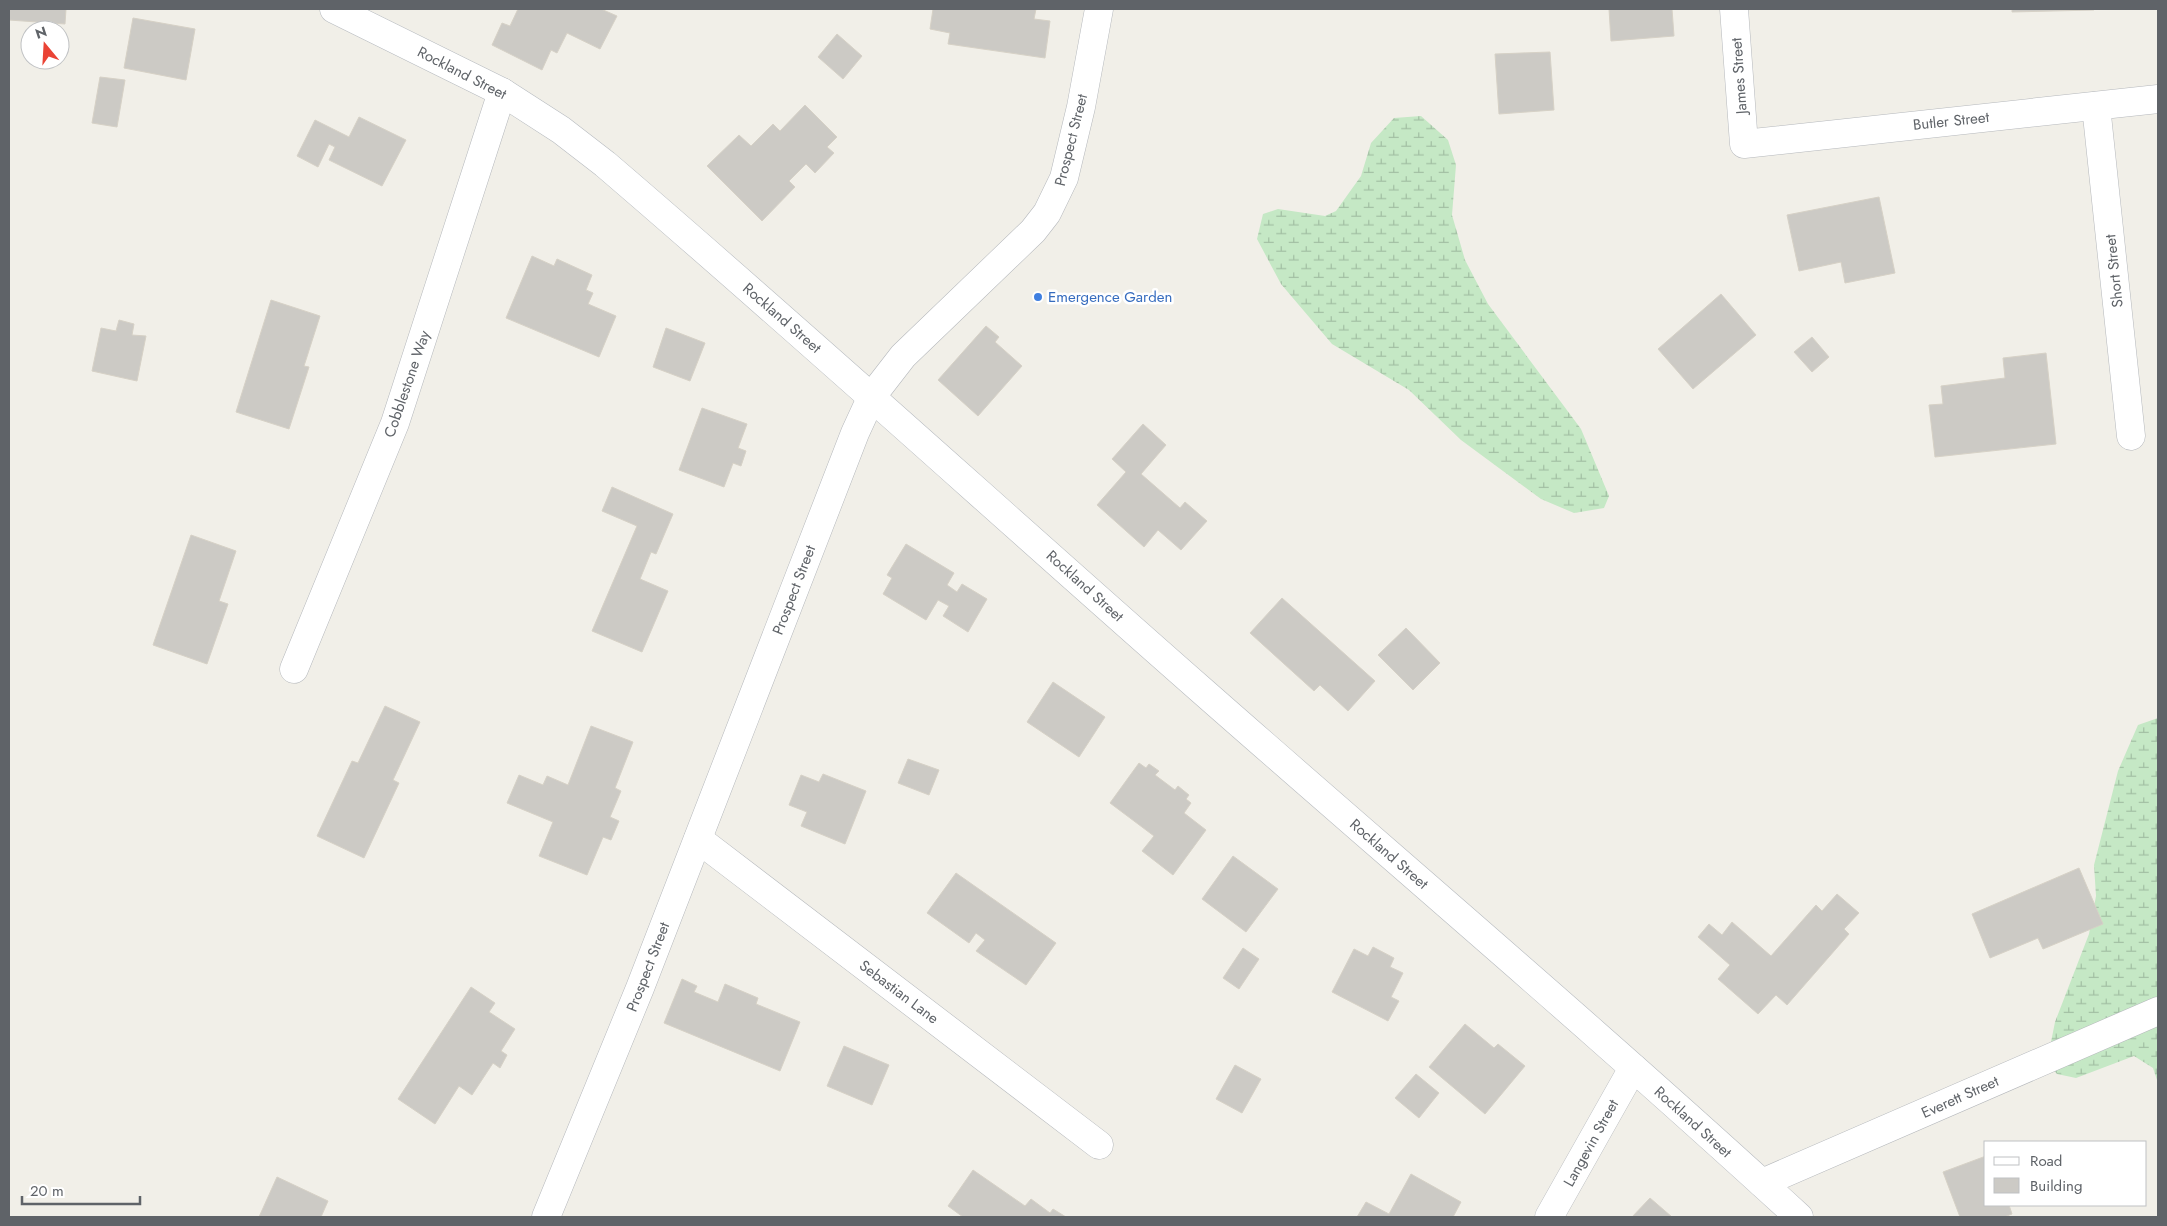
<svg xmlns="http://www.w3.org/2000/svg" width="2167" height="1226" font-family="Jost,sans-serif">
<defs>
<pattern id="wetland-marsh" width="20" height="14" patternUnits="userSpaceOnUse" patternTransform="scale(1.25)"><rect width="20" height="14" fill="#c5e8c5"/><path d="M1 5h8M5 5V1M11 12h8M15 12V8" fill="none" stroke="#a3c0a4"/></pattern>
</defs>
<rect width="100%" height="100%" fill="#f1efe8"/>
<g fill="url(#wetland-marsh)">
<polygon points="1421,116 1448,140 1456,165 1452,215 1465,260 1488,304 1581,429 1609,496 1604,508 1574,513 1541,499 1461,440 1409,390 1332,344 1281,284 1257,239 1263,214 1278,209 1325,216 1336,211 1361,176 1371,143 1394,118"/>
<polygon points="2158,718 2158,1083 2153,1068 2134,1056 2076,1078 2057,1074 2047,1062 2055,1022 2089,934 2096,896 2094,865 2118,771 2138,725"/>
</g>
<g fill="#cccac5" stroke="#d6d1c6">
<polygon points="9,9 66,9 65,24 9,20"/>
<polygon points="518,9 601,9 617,16 600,49 567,33 557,53 551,50 542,70 492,45 502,23 510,26"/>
<polygon points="933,9 1036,9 1034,19 1050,21 1045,58 948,44 950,33 930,29"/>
<polygon points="1609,9 1672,9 1674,36 1611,41"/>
<polygon points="2012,9 2094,9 2094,10 2012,12"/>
<polygon points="133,18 195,29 186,80 124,68"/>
<polygon points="837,34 862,56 843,79 818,57"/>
<polygon points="1550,52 1554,110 1499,114 1495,54"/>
<polygon points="100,77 125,80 117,127 92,123"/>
<polygon points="805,105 837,137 827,147 834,153 815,173 806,164 789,181 795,187 762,221 707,166 739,135 751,146 773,124 780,131"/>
<polygon points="359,117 406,140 382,186 329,160 335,147 329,144 318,167 297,156 315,120 349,137"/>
<polygon points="1879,197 1895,273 1845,283 1841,262 1799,271 1787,215"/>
<polygon points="532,256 554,266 557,259 592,275 586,290 593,293 588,304 616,316 599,357 506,318"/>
<polygon points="1721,294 1756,335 1693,389 1658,349"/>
<polygon points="271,300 320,316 304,366 309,367 289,429 236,412"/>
<polygon points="119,320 134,324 132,335 146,336 137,381 92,371 101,328 116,331"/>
<polygon points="986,326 999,337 995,342 1022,366 978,416 938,380"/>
<polygon points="666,328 705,343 690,381 653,367"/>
<polygon points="1812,337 1829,357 1812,372 1794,352"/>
<polygon points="2046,353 2056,444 1935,457 1929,405 1943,404 1941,386 2005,378 2003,358"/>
<polygon points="702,408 747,424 738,448 746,451 741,466 733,463 724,487 679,470"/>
<polygon points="1143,424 1166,445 1141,474 1180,508 1185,502 1207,521 1181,550 1158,530 1144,547 1097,505 1126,472 1112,459"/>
<polygon points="612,487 673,514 656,554 651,552 640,579 668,591 642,652 592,631 637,526 602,511"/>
<polygon points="191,535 236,551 219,601 228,604 207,664 153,645"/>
<polygon points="906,544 954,573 947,585 957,592 962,584 987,599 968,632 943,616 949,606 938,600 926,620 883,594 892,578 887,575"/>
<polygon points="1282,598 1375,681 1348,711 1320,685 1314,691 1250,633"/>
<polygon points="1406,628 1440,663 1413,690 1378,655"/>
<polygon points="1053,682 1105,717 1079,757 1027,722"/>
<polygon points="385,706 420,722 393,780 399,783 364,858 317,836 352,761 358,763"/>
<polygon points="591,726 633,742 615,788 621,791 610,817 619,821 611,840 603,837 587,875 539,856 553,822 507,803 519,775 543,785 547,776 568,785"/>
<polygon points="908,759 939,770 929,795 898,783"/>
<polygon points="1139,763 1146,768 1149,764 1159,771 1155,775 1175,790 1178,786 1189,795 1186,799 1191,803 1184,813 1206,830 1173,875 1142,851 1154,836 1110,803"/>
<polygon points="823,774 866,791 845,844 801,826 807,812 789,805 801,775 819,782"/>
<polygon points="1233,856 1278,889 1246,932 1202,899"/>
<polygon points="2079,868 2103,924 2043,949 2038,938 1990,958 1972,914"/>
<polygon points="956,873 1056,943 1026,985 976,951 985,940 976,933 969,943 927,913"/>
<polygon points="1837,894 1859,913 1844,929 1849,934 1787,1005 1776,995 1758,1014 1718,979 1730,965 1698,937 1709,924 1722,935 1732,922 1771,956 1816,905 1822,911"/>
<polygon points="1373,947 1394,958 1390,967 1403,973 1391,997 1399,1001 1388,1021 1332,992 1354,949 1368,956"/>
<polygon points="1243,948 1259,959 1239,989 1223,978"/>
<polygon points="682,979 697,986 694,992 718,1002 725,984 758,998 756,1004 800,1022 780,1071 664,1023"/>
<polygon points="471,987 495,1003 489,1012 515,1029 501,1051 507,1055 500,1068 493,1063 472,1095 459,1086 435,1124 398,1099"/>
<polygon points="1465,1024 1494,1048 1498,1044 1525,1066 1485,1114 1429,1067"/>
<polygon points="844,1046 889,1065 872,1105 827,1086"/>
<polygon points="1235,1065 1261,1079 1242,1113 1216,1099"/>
<polygon points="1416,1074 1439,1093 1419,1118 1395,1098"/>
<polygon points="1986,1156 1986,1205 2009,1205 2012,1214 2004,1217 1960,1217 1943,1172"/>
<polygon points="973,1170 1025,1206 1031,1199 1050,1213 1053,1209 1066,1217 963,1217 948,1206"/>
<polygon points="1411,1174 1461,1202 1453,1217 1357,1217 1366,1202 1389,1214"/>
<polygon points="277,1177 328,1201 321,1217 259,1217"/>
<polygon points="1650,1198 1672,1217 1632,1217"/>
</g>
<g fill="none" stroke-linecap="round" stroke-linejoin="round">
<g stroke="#b5b8bc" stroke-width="29">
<g id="street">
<polyline points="1734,9 1744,144 2158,99"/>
<polyline points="2096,106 2131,436"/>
<polyline points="294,669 395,423 502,92"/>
<polyline points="698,839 1099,1145"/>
<polyline points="1762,1183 2158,1011"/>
<polyline points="546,1217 640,988 855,433 872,396 903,356 1033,231 1047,213 1064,178 1081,107 1099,9"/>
<polyline points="1549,1217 1633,1068"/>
</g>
</g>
<g stroke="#b6babf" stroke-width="29">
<path id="secondary" d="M 334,9 L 502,92 L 561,130 L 605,164 C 806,336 1001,514 1199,688 C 1399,864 1603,1037 1799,1217"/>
</g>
<use href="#street" stroke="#fff" stroke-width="28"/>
<use href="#secondary" stroke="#fff" stroke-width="28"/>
</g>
<circle fill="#3f7fe0" stroke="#fff" stroke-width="2" cx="1038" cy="297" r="5"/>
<g text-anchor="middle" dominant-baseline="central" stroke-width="5" stroke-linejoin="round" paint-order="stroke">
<g font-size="15" fill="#5f6368" stroke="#fff">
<text transform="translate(462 73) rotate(27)">Rockland Street</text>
<text transform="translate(1739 76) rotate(-94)">James Street</text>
<text transform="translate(1951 121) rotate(-6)">Butler Street</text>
<text transform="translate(1071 140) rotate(-76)">Prospect Street</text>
<text transform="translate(2114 271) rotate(-96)">Short Street</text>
<text transform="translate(782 318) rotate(41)">Rockland Street</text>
<text transform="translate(407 384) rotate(-71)">Cobblestone Way</text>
<text transform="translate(1085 586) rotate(42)">Rockland Street</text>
<text transform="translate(794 590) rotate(-69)">Prospect Street</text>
<text transform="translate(1389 854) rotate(41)">Rockland Street</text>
<text transform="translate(648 967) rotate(-69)">Prospect Street</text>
<text transform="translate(899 992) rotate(37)">Sebastian Lane</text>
<text transform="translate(1960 1097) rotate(-24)">Everett Street</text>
<text transform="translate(1693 1122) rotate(42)">Rockland Street</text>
<text transform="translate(1591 1143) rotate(-61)">Langevin Street</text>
</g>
<g font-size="15" fill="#366cbe" stroke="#fff" text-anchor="start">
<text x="1048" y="297">Emergence Garden</text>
</g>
</g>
<rect width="2167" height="1226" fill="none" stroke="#5f6368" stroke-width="20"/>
<rect x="1984" y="1141" width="162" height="65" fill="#ffffff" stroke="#bfc1c3"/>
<rect x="1994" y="1157" width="25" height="8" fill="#ffffff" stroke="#bfc1c3"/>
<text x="2030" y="1166" font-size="15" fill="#5f6368">Road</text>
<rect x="1994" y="1178" width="25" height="15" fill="#cccac5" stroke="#bfc1c3"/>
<text x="2030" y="1191" font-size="15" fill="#5f6368">Building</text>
<g transform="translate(45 45) rotate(342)"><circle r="24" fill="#ffffff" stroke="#bfc1c3"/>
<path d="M0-4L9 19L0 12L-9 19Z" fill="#ea4335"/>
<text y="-8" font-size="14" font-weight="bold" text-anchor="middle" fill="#5f6368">N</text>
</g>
<path d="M22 1196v8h118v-8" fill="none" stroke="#5f6368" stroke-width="2.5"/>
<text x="30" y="1196" font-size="15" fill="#5f6368" stroke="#ffffff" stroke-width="4" paint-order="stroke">20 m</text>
</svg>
